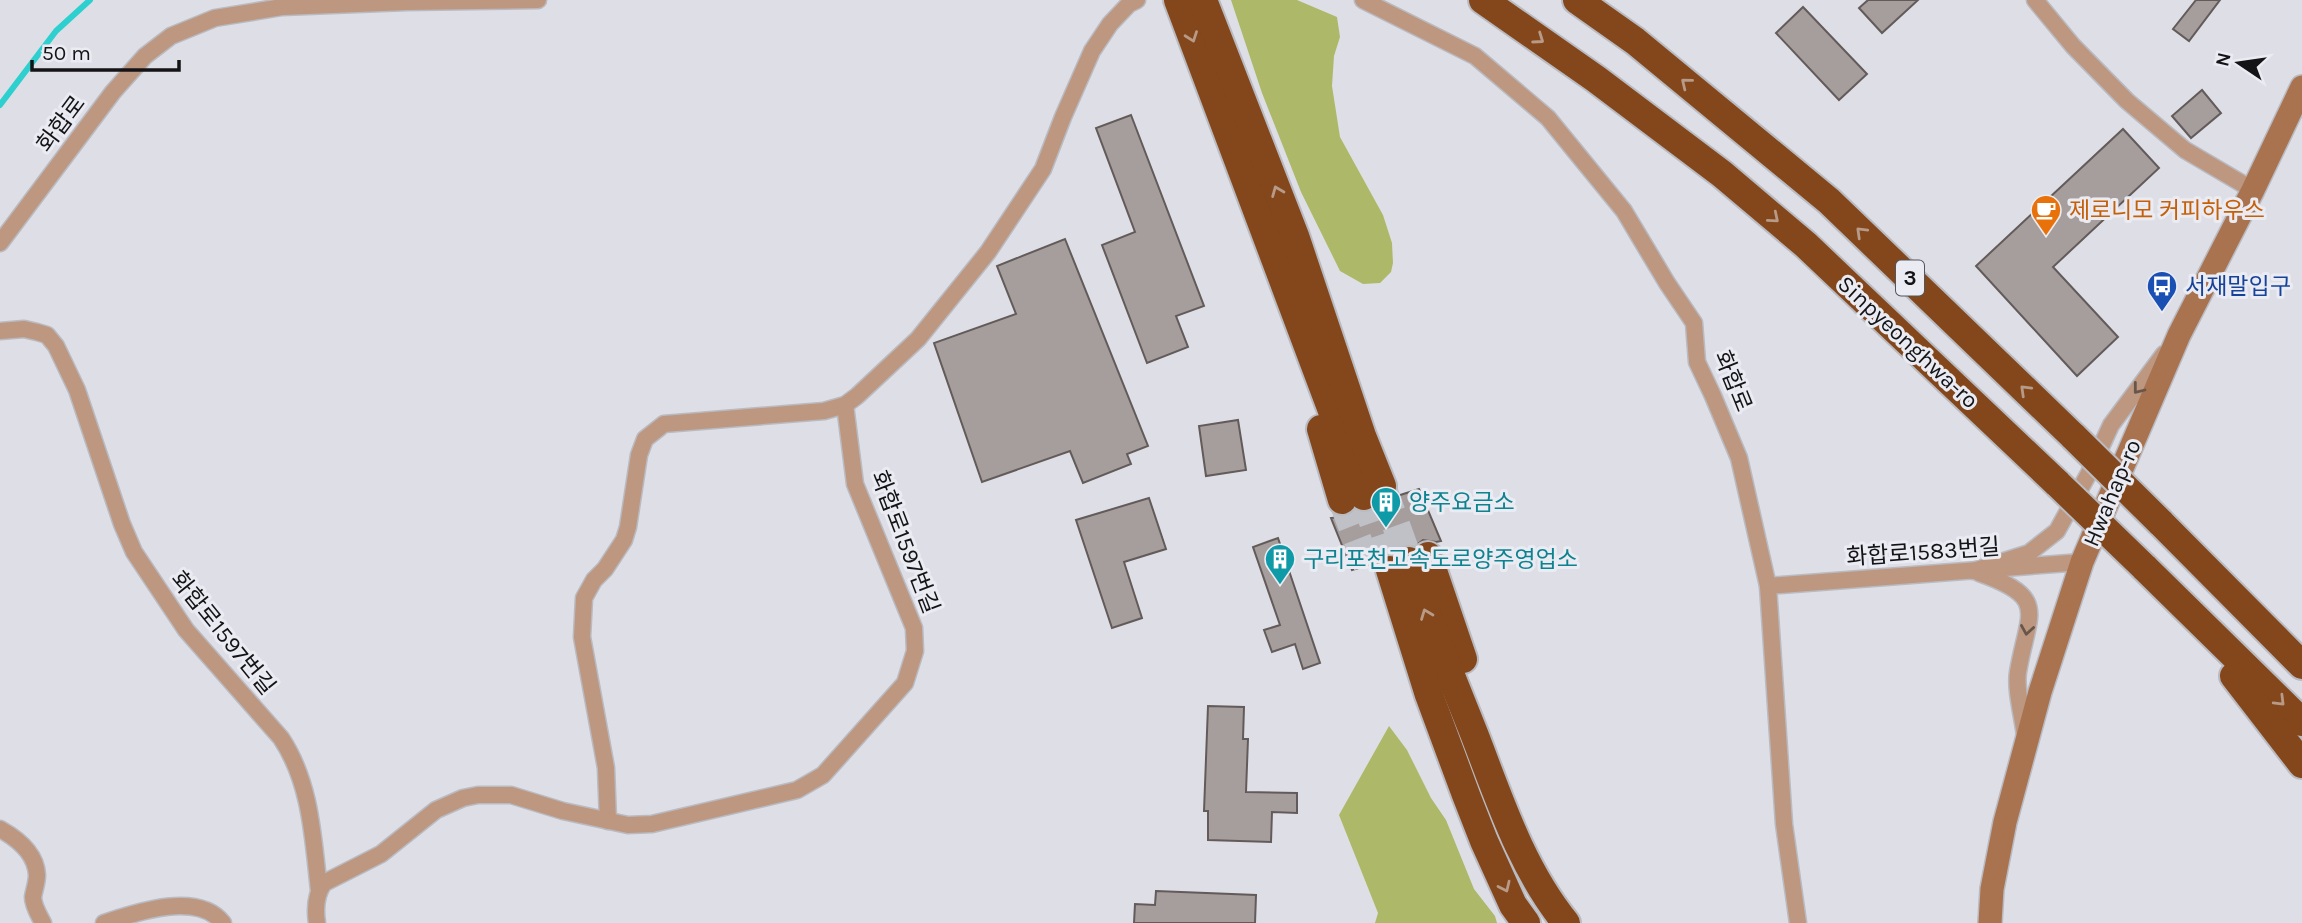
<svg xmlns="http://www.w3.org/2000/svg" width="2302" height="923" font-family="Karla,'Noto Sans KR',sans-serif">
<rect width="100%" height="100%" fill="#dedfe6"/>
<g fill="#adb969">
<polygon points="1231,0 1297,0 1337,17 1340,37 1334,56 1332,86 1340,137 1383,215 1392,243 1393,263 1391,272 1380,283 1363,284 1340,271 1301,192 1262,93"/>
<polygon points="1389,726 1407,750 1431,798 1446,820 1474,889 1495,916 1497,923 1375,923 1378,913 1339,815"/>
</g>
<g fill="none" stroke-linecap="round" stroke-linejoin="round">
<polyline stroke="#2ecfcf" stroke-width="6" points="0,105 56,31 90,0"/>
</g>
<g fill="#a69e9d" stroke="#635b5a" stroke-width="2">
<polygon points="1868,0 1918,0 1882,33 1859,8"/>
<polygon points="2196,0 2220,0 2189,41 2173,29"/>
<polygon points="1803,7 1867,74 1839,100 1776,33"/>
<polygon points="2202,90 2221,113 2191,138 2172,116"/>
<polygon points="1131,115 1204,306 1176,316 1188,347 1147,363 1102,245 1135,232 1096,128"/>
<polygon points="2123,129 2159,168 2053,267 2118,337 2077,376 1976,266"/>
<polygon points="1065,239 1148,446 1127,454 1131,464 1083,483 1070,451 982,482 934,343 1016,314 997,266"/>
<polygon points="1238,420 1246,470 1206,476 1199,426"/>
<polygon points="1419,489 1441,541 1436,542 1423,540 1415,546 1404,545 1397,549 1394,554 1384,554 1375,563 1352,570 1331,518 1347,516 1355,510 1362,512 1369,512 1376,507 1379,502 1388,502 1394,497"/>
<polygon points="1149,498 1166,549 1124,562 1142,618 1112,628 1076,520"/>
<polygon points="1278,538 1320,663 1303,669 1295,644 1272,652 1264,630 1280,625 1253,547"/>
<polygon points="1208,706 1244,707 1243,739 1248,739 1246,792 1297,793 1297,813 1272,812 1271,842 1208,840 1208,811 1204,811"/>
<polygon points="1156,891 1256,895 1255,923 1134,923 1135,904 1155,905"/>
</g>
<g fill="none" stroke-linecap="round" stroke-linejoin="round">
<g stroke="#c0c1c7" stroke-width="28" stroke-dasharray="28 14" stroke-linecap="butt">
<polyline points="1382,486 1409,561"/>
<polyline points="1364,496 1387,562"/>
<polyline points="1342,500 1372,577"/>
</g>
<g stroke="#babac1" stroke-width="19">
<g id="street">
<polyline points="1363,0 1475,56 1548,118 1624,211 1667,283 1694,323 1697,362 1713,396 1739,458 1768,586 1784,824 1798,923"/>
<polyline points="2035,0 2073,46 2127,101 2185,150 2253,190"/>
<polyline points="0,243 113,92 145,56 171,36 215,18 282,7 407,2 538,0"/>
<path d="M 0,331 L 24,329 L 37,332 L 47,335 L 56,346 L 77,390 L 122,524 L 134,552 L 186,630 L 281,738 C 311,783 313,838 319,890"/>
<polyline points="1973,571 2029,553 2057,531 2089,473 2111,425 2164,354"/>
<path d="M 1979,573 C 2050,598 2028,612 2018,672 C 2015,689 2023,718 2025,736"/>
<polyline points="1768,586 2082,562"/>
<polyline points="608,821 606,768 582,637 584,598 594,580 605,569 624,540 628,527 639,455 645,439 664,424 824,411 845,405 857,396 918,339 988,252 1043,169 1063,117 1092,51 1110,24 1129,4 1137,0"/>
<path d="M 0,829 C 18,839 36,853 37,875 C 37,883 34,890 33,897 C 33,906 39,915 43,923"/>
<path d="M 104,923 C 137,912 198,891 223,923"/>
<path d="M 317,923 C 315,910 316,894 324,883 L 381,854 L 436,810 L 463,798 L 478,795 L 511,795 L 563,811 L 628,825 L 652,824 L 797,790 L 823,775 L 905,683 L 915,651 L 914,628 L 855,484 L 845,405"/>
</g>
</g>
<g stroke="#babac1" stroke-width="26">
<polyline id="secondary" points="1990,923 1992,889 2005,822 2040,692 2082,562 2179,335 2253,190 2302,87"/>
</g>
<g stroke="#babac1" stroke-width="32">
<g id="highway">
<polyline points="1178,0 1364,496"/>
<polyline points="1203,0 1295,236 1362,436 1382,486"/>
<polyline points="1483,0 1596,79 1722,174 1806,245 2058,484"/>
<polyline points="1577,0 1635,41 1829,201 2074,437"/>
<polyline points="1321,429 1342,500"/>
<polyline points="2160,522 2302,665"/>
<polyline points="1428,556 1463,659"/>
<path d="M 1409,561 C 1428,621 1452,678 1475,736 C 1500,801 1522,869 1566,923"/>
<polyline points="2144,567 2302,722"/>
<polyline points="1390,570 1429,695 1466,795 1484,841 1513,905 1526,923"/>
<polyline points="2234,676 2302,764"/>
</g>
</g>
<use href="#street" stroke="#bd9780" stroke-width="16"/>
<use href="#secondary" stroke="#a97350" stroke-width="23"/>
<use href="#highway" stroke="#83471b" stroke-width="28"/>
<g stroke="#babac1" stroke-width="32" stroke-linecap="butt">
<g id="highway-bridge">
<polyline points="2074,437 2160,522"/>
<polyline points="2058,484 2144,567"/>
</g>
</g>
<use href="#highway-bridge" stroke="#83471b" stroke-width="28"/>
</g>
<defs><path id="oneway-chevron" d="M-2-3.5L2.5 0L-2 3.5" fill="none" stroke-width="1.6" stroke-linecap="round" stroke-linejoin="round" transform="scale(1.75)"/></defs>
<g stroke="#b79a87">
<use href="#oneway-chevron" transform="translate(1192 37) rotate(70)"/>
<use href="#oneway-chevron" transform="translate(1539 39) rotate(35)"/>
<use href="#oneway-chevron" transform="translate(1686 83) rotate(-141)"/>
<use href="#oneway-chevron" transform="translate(1277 191) rotate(-112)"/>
<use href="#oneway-chevron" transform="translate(1774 218) rotate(40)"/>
<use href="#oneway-chevron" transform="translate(1861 232) rotate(-136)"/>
<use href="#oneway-chevron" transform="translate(2025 390) rotate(-136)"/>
<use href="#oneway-chevron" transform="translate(1426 614) rotate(-111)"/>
<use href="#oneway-chevron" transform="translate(2280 701) rotate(45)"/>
<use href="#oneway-chevron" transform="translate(1505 887) rotate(65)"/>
</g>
<g stroke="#68564b">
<use href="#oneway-chevron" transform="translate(2138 389) rotate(128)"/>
<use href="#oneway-chevron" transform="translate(2027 630) rotate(99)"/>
</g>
<defs>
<g id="cafe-pin" transform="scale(1.575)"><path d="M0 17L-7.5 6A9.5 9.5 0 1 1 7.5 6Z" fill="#e8710a" stroke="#ebecf3"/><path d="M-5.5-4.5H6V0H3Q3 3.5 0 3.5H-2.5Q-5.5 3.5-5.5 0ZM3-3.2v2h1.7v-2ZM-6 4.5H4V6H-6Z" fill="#fff"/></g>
<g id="bus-pin" transform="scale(1.575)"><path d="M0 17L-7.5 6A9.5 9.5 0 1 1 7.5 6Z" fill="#1a4fb4" stroke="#ebecf3"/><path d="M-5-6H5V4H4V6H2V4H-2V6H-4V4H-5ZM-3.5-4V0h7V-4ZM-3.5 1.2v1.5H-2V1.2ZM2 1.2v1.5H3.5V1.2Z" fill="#fff"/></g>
<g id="building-pin" transform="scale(1.575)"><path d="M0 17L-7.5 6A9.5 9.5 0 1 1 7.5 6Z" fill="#0f9aa8" stroke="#ebecf3"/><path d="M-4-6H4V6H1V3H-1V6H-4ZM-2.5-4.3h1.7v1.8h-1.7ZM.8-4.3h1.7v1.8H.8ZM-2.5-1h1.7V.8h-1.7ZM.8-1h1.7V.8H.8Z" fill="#fff"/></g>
</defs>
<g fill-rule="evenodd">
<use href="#cafe-pin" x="2046" y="210"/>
<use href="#bus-pin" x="2162" y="286"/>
<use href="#building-pin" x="1386" y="502"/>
<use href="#building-pin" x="1280" y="559"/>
</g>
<g text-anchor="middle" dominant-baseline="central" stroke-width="6" stroke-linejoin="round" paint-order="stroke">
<rect fill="#ebecf3" stroke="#545558" stroke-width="2" x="1896" y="260.5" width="28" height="35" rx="5"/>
<g font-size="21" font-weight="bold" fill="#141416">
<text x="1910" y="278">3</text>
</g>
<g font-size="23" fill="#141416" stroke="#ebecf3">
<text transform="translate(61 124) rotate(-53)">화합로</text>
<text transform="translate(1908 342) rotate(43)">Sinpyeonghwa-ro</text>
<text transform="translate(1733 381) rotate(68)">화합로</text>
<text transform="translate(2112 493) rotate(-67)">Hwahap-ro</text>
<text transform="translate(905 542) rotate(69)">화합로1597번길</text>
<text transform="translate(1923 552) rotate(-4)">화합로1583번길</text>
<text transform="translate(223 633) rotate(51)">화합로1597번길</text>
</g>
<g font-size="23" fill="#c56008" stroke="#ebecf3" text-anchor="start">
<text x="2069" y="210">제로니모 커피하우스</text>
</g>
<g font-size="23" fill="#164399" stroke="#ebecf3" text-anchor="start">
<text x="2185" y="286">서재말입구</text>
</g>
<g font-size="23" fill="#0d838f" stroke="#ebecf3" text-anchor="start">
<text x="1409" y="502">양주요금소</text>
<text x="1303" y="559">구리포천고속도로양주영업소</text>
</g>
</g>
<g transform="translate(2239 63) rotate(283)" stroke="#ebecf3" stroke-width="5" paint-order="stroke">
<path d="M0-5L12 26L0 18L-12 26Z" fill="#141416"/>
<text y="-10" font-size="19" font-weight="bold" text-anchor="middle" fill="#141416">N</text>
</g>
<path d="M32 60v10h147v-10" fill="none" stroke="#141416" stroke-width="3.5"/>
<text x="42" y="60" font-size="21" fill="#141416" stroke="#ebecf3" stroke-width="5" paint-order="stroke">50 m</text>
</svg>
